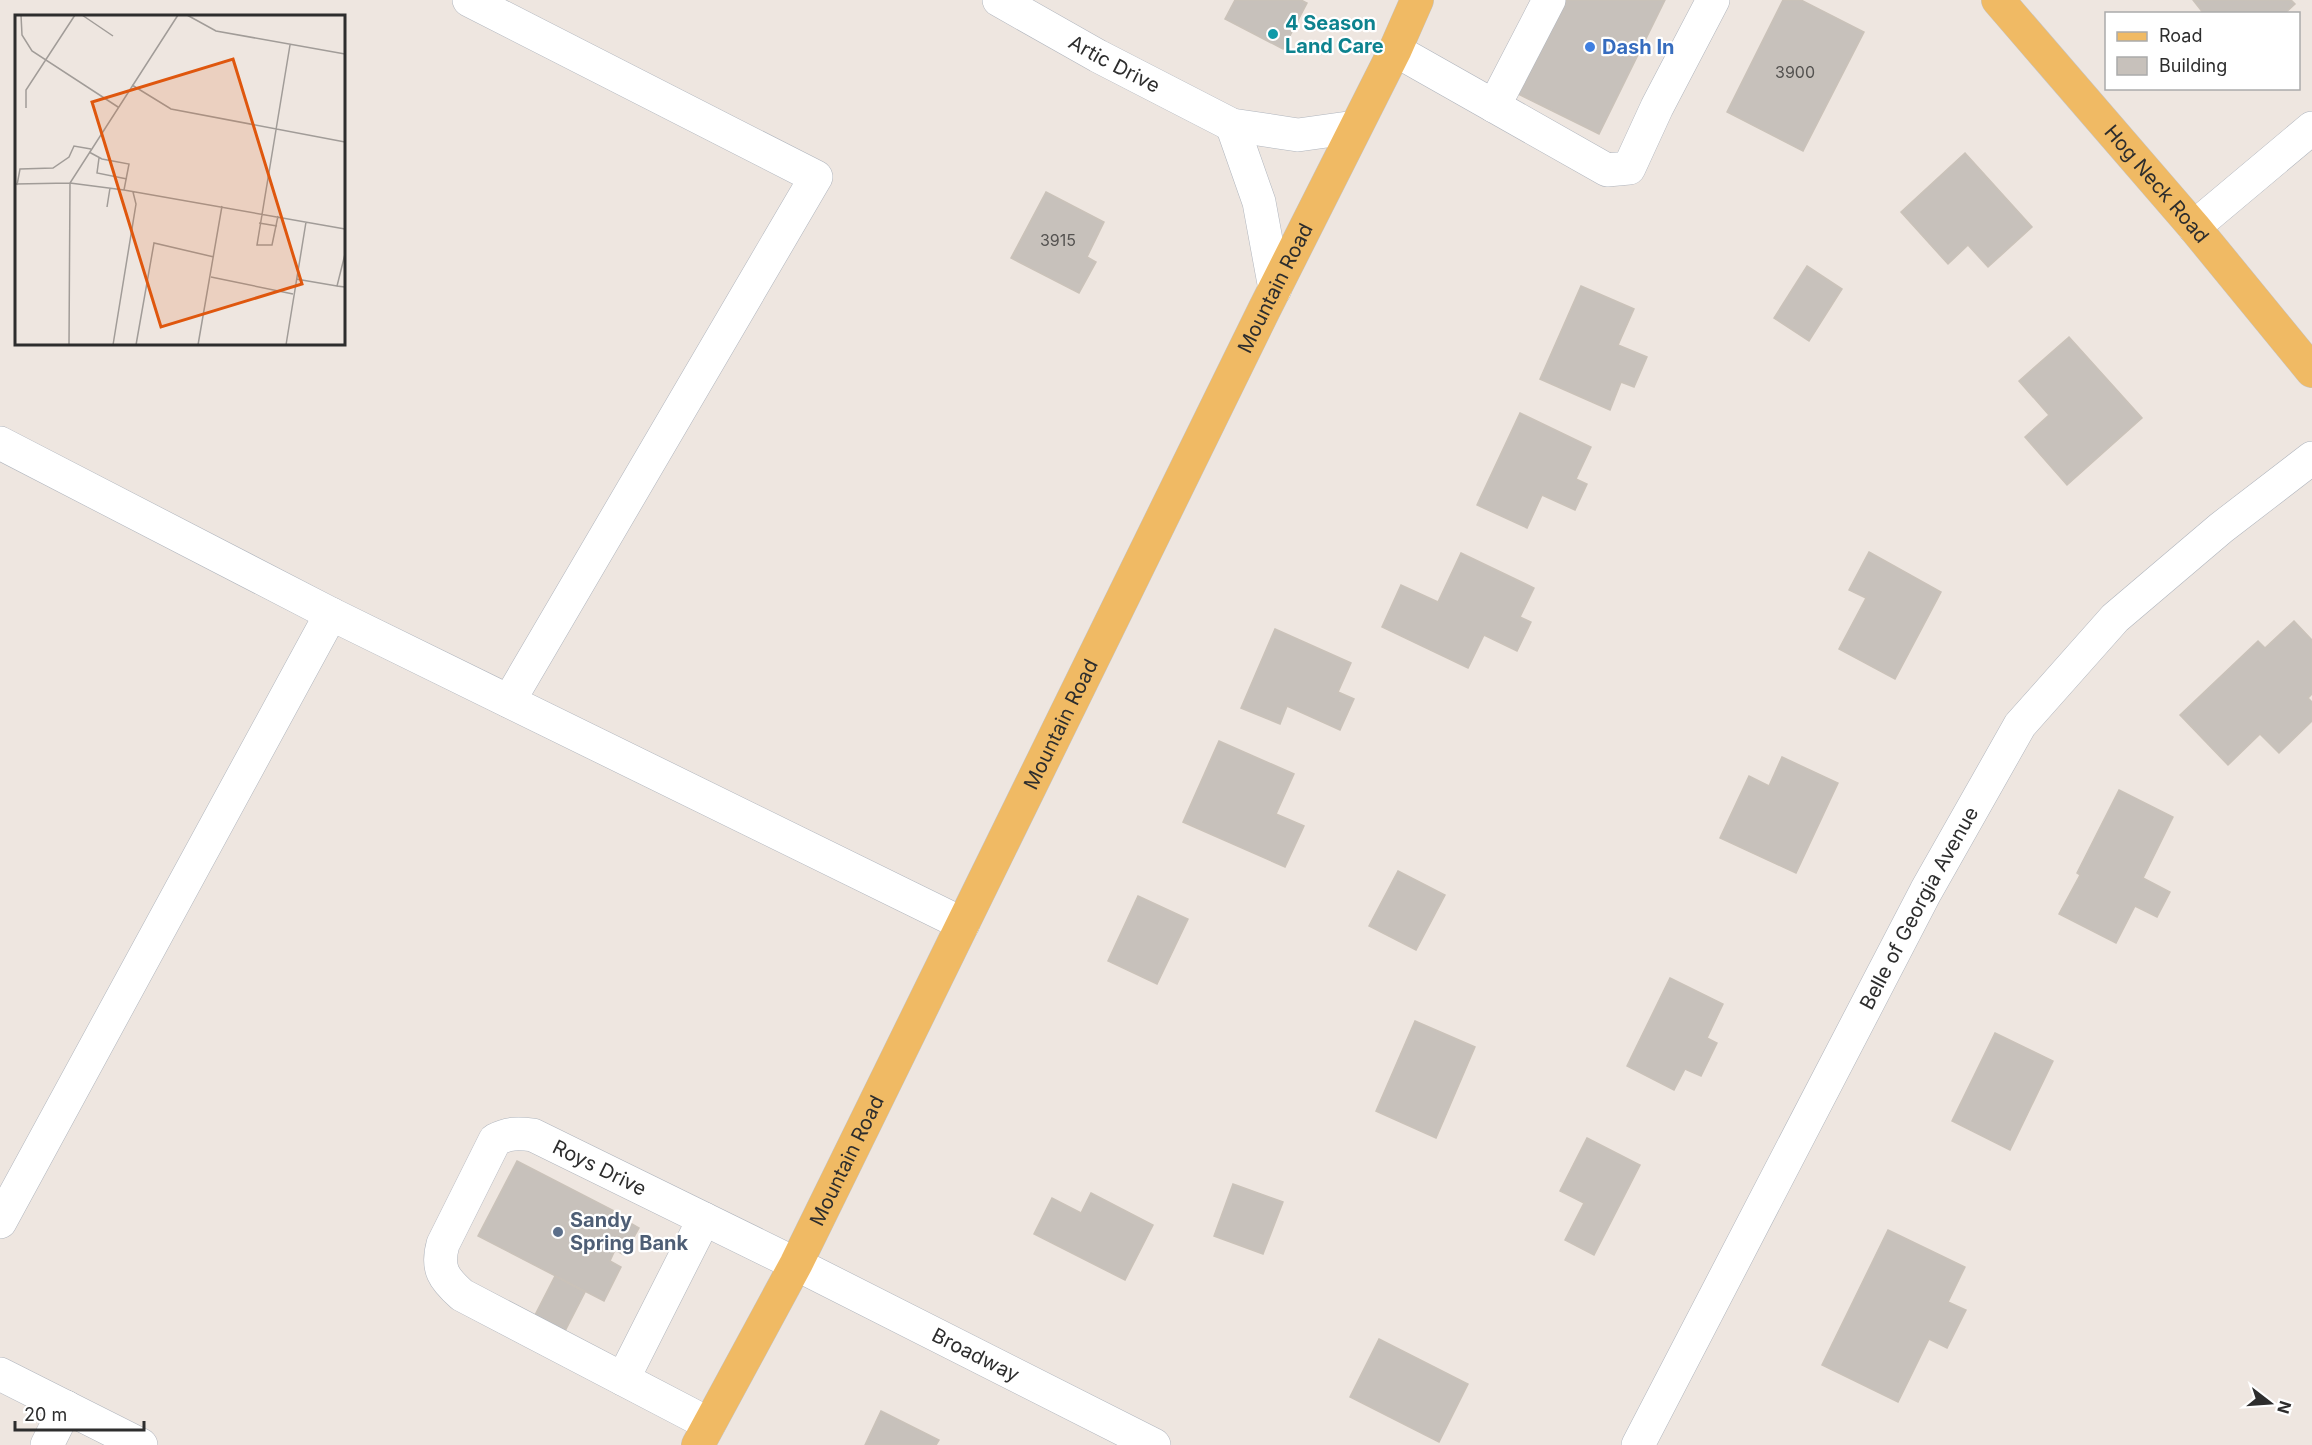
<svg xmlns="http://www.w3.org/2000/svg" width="2312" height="1445" font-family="Inter,sans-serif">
<rect width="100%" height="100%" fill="#eee6e0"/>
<g fill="#c7c1bb" stroke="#cac2b9" stroke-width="1.5">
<polygon points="1235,0 1301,0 1307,3 1283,49 1225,19"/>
<polygon points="1562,0 1665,0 1599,134 1516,93"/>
<polygon points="1783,0 1801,0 1864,32 1803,151 1727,112"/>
<polygon points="2193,0 2291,0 2295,4 2284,14 2204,14"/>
<polygon points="1965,153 2032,227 1988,267 1968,245 1948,264 1901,212"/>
<polygon points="1046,192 1104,222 1087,257 1096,262 1079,293 1011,258"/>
<polygon points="1807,266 1842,289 1809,341 1774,318"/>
<polygon points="1581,286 1634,309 1618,345 1647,357 1634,387 1621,382 1610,410 1540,379"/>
<polygon points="2069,337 2142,418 2067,485 2025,437 2049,415 2019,381"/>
<polygon points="1520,413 1591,447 1576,479 1587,484 1575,510 1542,495 1527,528 1477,505"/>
<polygon points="1869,552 1941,592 1895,679 1839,649 1866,598 1849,590"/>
<polygon points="1461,553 1534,588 1520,617 1531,622 1517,651 1484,635 1468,668 1382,627 1401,585 1438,602"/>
<polygon points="2294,621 2312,640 2312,694 2308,698 2312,702 2312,721 2279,753 2260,734 2228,765 2180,715 2258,641 2265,648"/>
<polygon points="1275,629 1351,663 1338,692 1354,699 1340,730 1287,706 1280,724 1241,708"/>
<polygon points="1219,741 1294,774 1276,814 1304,826 1285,867 1183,822"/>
<polygon points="1782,757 1838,783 1796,873 1720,838 1749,776 1769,786"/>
<polygon points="2119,790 2173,817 2143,878 2170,892 2157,917 2135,906 2116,943 2059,914 2080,875 2077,873"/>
<polygon points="1398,871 1445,895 1416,950 1369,926"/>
<polygon points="1138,896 1188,919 1157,984 1108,961"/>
<polygon points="1670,978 1723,1004 1707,1038 1717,1043 1701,1076 1685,1069 1674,1090 1627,1066"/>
<polygon points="1415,1021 1475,1047 1436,1138 1376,1111"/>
<polygon points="1995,1033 2053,1061 2010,1150 1952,1121"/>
<polygon points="1587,1138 1640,1165 1594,1255 1565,1240 1584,1203 1560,1191"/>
<polygon points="517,1161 626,1217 625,1220 639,1228 624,1255 615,1250 610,1261 621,1267 604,1301 478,1236"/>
<polygon points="1233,1184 1283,1202 1263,1254 1214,1236"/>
<polygon points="1091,1193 1153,1225 1125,1280 1034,1234 1052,1198 1081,1213"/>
<polygon points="1888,1230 1965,1267 1948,1302 1966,1310 1947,1348 1929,1339 1898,1402 1822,1365"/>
<polygon points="555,1276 585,1292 563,1335 533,1319"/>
<polygon points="1379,1339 1468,1384 1439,1442 1350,1397"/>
<polygon points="881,1411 939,1440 936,1445 865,1445"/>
</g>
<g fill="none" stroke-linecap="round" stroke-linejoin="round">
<g stroke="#b0b5bd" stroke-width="34">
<g id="minor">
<polyline points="469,0 816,177 509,701"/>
<path id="s1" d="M 999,0 L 1098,56 L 1232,125 L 1298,135 L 1355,127"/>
<polyline points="1395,50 1607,170 1629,168 1657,107 1713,0"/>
<polyline points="1494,106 1549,0"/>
<polyline points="1232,125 1259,202 1275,289"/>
<polyline points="2194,227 2312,128"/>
<polyline points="0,443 331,614 963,924"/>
<polyline points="0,1222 331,614"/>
<polyline points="0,1374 141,1445"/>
<polyline points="623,1379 704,1219"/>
<path id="s2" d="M 709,1424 L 462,1295 C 444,1279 436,1269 443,1244 L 495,1140 C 508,1133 518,1133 533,1135 L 796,1264 L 1154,1445"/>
<polyline points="47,1445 66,1407"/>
<path id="s3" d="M 1638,1445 L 1926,891 L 2020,725 L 2115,618 L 2221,528 L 2312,458"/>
</g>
</g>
<g stroke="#c4c4c4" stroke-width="34">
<g id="major">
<path id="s4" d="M 1998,0 L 2194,227 L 2312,371"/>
<path id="s5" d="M 698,1445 L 796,1264 L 1264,310 L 1395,50 L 1417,0"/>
</g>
</g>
<use href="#minor" stroke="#fff" stroke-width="33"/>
<use href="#major" stroke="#f0ba64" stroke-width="33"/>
</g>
<circle fill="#0f9aa8" stroke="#fff" stroke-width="2" cx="1273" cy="34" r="6"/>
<circle fill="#3f7fe0" stroke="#fff" stroke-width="2" cx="1590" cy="47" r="6"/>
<circle fill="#5c6f8a" stroke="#fff" stroke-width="2" cx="558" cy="1232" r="6"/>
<g text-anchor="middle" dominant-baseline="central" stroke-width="4.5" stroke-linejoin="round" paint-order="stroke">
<g font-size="16" fill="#545250">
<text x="1795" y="72">3900</text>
<text x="1058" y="240">3915</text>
</g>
<g font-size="20" font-weight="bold" fill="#0d838f" stroke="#fff" text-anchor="start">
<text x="1285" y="23">4 Season<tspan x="1285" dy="23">Land Care</tspan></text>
</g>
<g font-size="20" font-weight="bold" fill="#366cbe" stroke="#fff" text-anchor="start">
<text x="1602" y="47">Dash In</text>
</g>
<g font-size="20" fill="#2d2d2d" stroke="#fff">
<text stroke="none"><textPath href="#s1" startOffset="132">Artic Drive</textPath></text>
<text stroke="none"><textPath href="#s4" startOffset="243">Hog Neck Road</textPath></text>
<text stroke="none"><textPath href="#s5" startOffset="1293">Mountain Road</textPath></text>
<text stroke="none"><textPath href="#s5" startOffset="807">Mountain Road</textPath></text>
<text stroke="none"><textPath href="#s3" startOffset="606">Belle of Georgia Avenue</textPath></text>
<text stroke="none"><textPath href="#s5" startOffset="321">Mountain Road</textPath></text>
<text stroke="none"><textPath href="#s2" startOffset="567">Roys Drive</textPath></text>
<text stroke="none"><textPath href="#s2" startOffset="987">Broadway</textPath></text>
</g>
<g font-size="20" font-weight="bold" fill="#4e5e75" stroke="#fff" text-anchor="start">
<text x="570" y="1220">Sandy<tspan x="570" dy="23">Spring Bank</tspan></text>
</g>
</g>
<g transform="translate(15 15)">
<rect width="330" height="330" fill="#eee6e0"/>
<path fill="none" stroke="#a19c98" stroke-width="1.5" d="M 6,0 L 7,20 L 17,36 L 103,92M 67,0 L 98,21M 172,0 L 201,16 L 330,39M 117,70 L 156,94 L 330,127M 11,93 L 11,75 L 60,0M 74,137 L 87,144 L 114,149 L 109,175M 84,143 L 82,158 L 112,164M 0,169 L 55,168 L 109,175 L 330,214M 2,170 L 5,154 L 38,153 L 54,142 L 59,131 L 76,134M 92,192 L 95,173M 263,201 L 257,230 L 242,230 L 275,30M 244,208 L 262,211M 330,239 L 322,271 L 330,272M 196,262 L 278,279M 281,264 L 322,271M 54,330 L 55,168 L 163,0M 98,330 L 121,189 L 118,177M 121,330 L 139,228 L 199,242M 183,330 L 207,191M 271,330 L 291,207"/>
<path fill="#df570e" fill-opacity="0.15" stroke="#df570e" stroke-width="3" d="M 218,44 L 287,269 L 146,312 L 77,87 Z"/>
<rect width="330" height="330" fill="none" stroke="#2d2d2d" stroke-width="3"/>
</g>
<rect x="2105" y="12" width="195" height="78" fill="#ffffff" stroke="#ababab" stroke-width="1.5"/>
<rect x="2117" y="32" width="30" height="9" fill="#f0ba64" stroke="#ababab" stroke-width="1.5"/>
<text x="2159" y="42" font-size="18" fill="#2d2d2d">Road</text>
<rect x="2117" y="57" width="30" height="18" fill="#c7c1bb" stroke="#ababab" stroke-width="1.5"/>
<text x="2159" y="72" font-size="18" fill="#2d2d2d">Building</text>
<g transform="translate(2270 1403) rotate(107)" stroke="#ffffff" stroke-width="4.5" paint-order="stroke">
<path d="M0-4.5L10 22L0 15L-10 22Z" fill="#2d2d2d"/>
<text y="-9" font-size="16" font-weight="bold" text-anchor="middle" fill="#2d2d2d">N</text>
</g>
<path d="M15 1421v9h129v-9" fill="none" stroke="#2d2d2d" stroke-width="3"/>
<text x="24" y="1421" font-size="18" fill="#2d2d2d" stroke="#ffffff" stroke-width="4.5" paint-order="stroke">20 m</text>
</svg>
